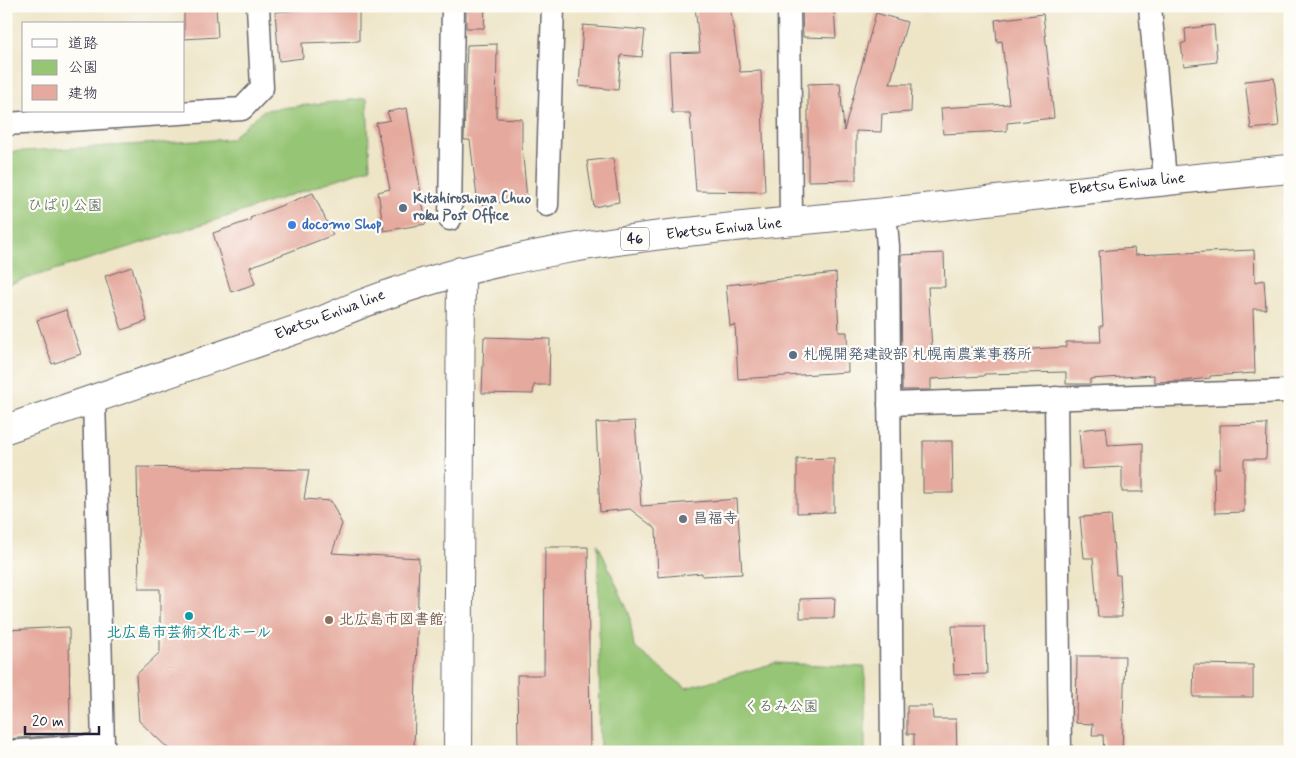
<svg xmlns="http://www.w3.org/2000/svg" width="1296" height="758" font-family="Mynerve,'Klee One',sans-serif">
<rect width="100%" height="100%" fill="#fdfcf7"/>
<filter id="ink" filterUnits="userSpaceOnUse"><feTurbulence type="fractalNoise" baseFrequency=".02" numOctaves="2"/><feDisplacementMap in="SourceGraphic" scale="10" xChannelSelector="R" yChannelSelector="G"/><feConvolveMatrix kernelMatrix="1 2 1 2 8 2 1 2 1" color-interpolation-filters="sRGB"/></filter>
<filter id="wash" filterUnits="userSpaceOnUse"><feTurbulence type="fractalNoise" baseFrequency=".0096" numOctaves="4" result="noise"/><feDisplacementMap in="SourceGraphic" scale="20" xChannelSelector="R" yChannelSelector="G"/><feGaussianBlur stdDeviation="1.12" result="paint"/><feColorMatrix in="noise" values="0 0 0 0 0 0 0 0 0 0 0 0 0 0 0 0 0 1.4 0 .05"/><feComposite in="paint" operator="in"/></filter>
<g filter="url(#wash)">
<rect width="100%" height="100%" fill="#eee5c7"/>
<g fill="#96c574" stroke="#5c7458">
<polygon points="367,98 370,168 235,214 6,285 6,152 230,139 264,110"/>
<polygon points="598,544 629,613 634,647 686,688 775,663 865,667 865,752 600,752"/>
</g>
<g id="blocks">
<g fill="#e5a99d">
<polygon points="184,6 216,6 218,37 184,39"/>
<polygon points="317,6 359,6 359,41 302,43 303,58 279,61 275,12 317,9"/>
<polygon points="466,6 485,6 484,28 466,28"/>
<polygon points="695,6 730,6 740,72 761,71 765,192 696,191 690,113 672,113 669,53 700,52"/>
<polygon points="802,9 834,9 836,38 803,37"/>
<polygon points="876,13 907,22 890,84 912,84 911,112 882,114 881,132 856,131 856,180 808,181 808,84 840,83 844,131"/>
<polygon points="1043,14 1054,118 1007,123 1007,131 943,134 941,108 1009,104 1002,41 997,42 995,20"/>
<polygon points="583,25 645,30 642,57 621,55 618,90 579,86"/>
<polygon points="1214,25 1217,62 1184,66 1181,44 1186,42 1185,29"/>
<polygon points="497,44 496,118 522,119 522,146 527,199 478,205 470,140 464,140 467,45"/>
<polygon points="1274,78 1279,126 1251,129 1245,81"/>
<polygon points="407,108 426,224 384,231 378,192 390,189 376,123 390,120 387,112"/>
<polygon points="613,158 619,202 594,207 587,161"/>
<polygon points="313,193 333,235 250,267 255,284 231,292 213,233 251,220 250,218"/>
<polygon points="1134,248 1135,255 1254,250 1255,282 1264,280 1266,309 1253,309 1255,373 1210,376 1210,378 1183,381 1154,382 1154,375 1090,379 1090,384 1066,384 1066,372 984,374 984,376 931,379 931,390 902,390 901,255 944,253 945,287 928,287 932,349 983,347 983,352 1066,347 1066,342 1101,342 1100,326 1103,326 1099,251"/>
<polygon points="132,267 147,321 122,330 105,276"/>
<polygon points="836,273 839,332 847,332 848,372 738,379 735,325 730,326 726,285"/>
<polygon points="66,310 81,354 52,364 37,320"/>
<polygon points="484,337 550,339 549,385 534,385 533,394 482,393"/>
<polygon points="635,421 641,506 737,499 742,574 702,576 702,573 658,577 656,529 630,509 600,512 596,423"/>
<polygon points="1267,424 1266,459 1244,459 1244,512 1215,513 1214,468 1220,468 1220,425"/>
<polygon points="1106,427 1108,445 1143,443 1143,492 1122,492 1122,467 1082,469 1079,430"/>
<polygon points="923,441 952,441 953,493 923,493"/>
<polygon points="834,458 834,512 797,513 797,459"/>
<polygon points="137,467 309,470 304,499 331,501 342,524 332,553 419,558 414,752 171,751 139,721 136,675 160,652 160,589 139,589"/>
<polygon points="1111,515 1116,575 1120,575 1122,617 1098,617 1093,558 1084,558 1080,517"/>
<polygon points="545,547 588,547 590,750 518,749 517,675 544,675"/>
<polygon points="835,598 834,618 800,618 800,599"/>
<polygon points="952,626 985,626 987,674 954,675"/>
<polygon points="69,627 70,734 6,739 6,630"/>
<polygon points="1077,656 1125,656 1122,752 1104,752 1103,735 1092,735 1093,724 1076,723"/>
<polygon points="1194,664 1253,665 1253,697 1193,697"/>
<polygon points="907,706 932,706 933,719 956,719 957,752 914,752 914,734 907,734"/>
</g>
</g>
</g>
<g filter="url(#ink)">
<use href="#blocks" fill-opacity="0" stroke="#69666c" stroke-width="1"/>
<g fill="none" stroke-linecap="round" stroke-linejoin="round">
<g stroke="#69666c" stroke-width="25">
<g id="street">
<polyline points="789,6 791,221"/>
<polyline points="1150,6 1165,180"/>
<polyline points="6,124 242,109 262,88 258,6"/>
<polyline points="547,205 553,6"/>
<polyline points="885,212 888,246 892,752"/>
<polyline points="450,219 453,6"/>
<polyline points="1056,398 1060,752"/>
<polyline points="889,404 1290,391"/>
<polyline points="7,752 103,745 94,398"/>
</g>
</g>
<g stroke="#69666c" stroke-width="30">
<polyline id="secondary" points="458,752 461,271"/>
</g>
<g stroke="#69666c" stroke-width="30">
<path id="primary" d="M 6,429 L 321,321 C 495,242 689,232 877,213 C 1014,199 1152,181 1290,169"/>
</g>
<use href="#street" stroke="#fff" stroke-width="22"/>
<use href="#secondary" stroke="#fff" stroke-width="28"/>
<use href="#primary" stroke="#fff" stroke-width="28"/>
</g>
</g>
<g fill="#5c6f8a" stroke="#fdfcf7" stroke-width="2">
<circle cx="403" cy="208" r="5"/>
<circle cx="793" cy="355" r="5"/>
</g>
<circle fill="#3f7fe0" stroke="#fdfcf7" stroke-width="2" cx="292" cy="225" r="5"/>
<circle fill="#6b7280" stroke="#fdfcf7" stroke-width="2" cx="683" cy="519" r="5"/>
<circle fill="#0f9aa8" stroke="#fdfcf7" stroke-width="2" cx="189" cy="616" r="5"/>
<circle fill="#8d6e63" stroke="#fdfcf7" stroke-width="2" cx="329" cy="620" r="5"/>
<g text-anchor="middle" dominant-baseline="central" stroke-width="4.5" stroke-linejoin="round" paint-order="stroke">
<rect fill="#fdfcf7" stroke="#646373" stroke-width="1" x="621" y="227.5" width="28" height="23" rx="4"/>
<g font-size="14" font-weight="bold" fill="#22223b">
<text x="635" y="239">46</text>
</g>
<g font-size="15" fill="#22223b" stroke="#fdfcf7">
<text transform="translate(1127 184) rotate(-6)">Ebetsu Eniwa line</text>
<text transform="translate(724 229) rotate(-6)">Ebetsu Eniwa line</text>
<text transform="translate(330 315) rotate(-21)">Ebetsu Eniwa line</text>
</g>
<g font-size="15" font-weight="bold" fill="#4e5e75" stroke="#fdfcf7" text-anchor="start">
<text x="413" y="199">Kitahiroshima Chuo<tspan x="413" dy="17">roku Post Office</tspan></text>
<text x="803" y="355">札幌開発建設部 札幌南農業事務所</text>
</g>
<g font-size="15" fill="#4b5b4f" stroke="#fdfcf7">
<text x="65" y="206">ひばり公園</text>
<text x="781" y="707">くるみ公園</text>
</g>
<g font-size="15" font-weight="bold" fill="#366cbe" stroke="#fdfcf7" text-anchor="start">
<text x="302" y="225">docomo Shop</text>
</g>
<g font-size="15" font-weight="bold" fill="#5b616d" stroke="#fdfcf7" text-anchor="start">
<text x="693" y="519">昌福寺</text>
</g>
<g font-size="15" font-weight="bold" fill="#785e54" stroke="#fdfcf7" text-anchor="start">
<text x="339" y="620">北広島市図書館</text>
</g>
<g font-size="15" font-weight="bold" fill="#0d838f" stroke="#fdfcf7">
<text x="189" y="633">北広島市芸術文化ホール</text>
</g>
</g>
<rect width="1296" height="758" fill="none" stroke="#fdfcf7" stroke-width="25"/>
<rect x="22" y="22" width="162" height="90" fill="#fdfcf7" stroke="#a5a5ac"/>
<rect x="32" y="39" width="25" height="8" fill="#ffffff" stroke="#a5a5ac"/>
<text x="68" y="48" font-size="15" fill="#22223b">道路</text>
<rect x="32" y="60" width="25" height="15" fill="#96c574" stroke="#a5a5ac"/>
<text x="68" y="72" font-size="15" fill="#22223b">公園</text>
<rect x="32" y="85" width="25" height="15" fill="#e5a99d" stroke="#a5a5ac"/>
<text x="68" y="98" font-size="15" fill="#22223b">建物</text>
<path d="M25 726v8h74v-8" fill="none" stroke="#22223b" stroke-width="2.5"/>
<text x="32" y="726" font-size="15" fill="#22223b" stroke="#fdfcf7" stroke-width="4" paint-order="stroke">20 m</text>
</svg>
